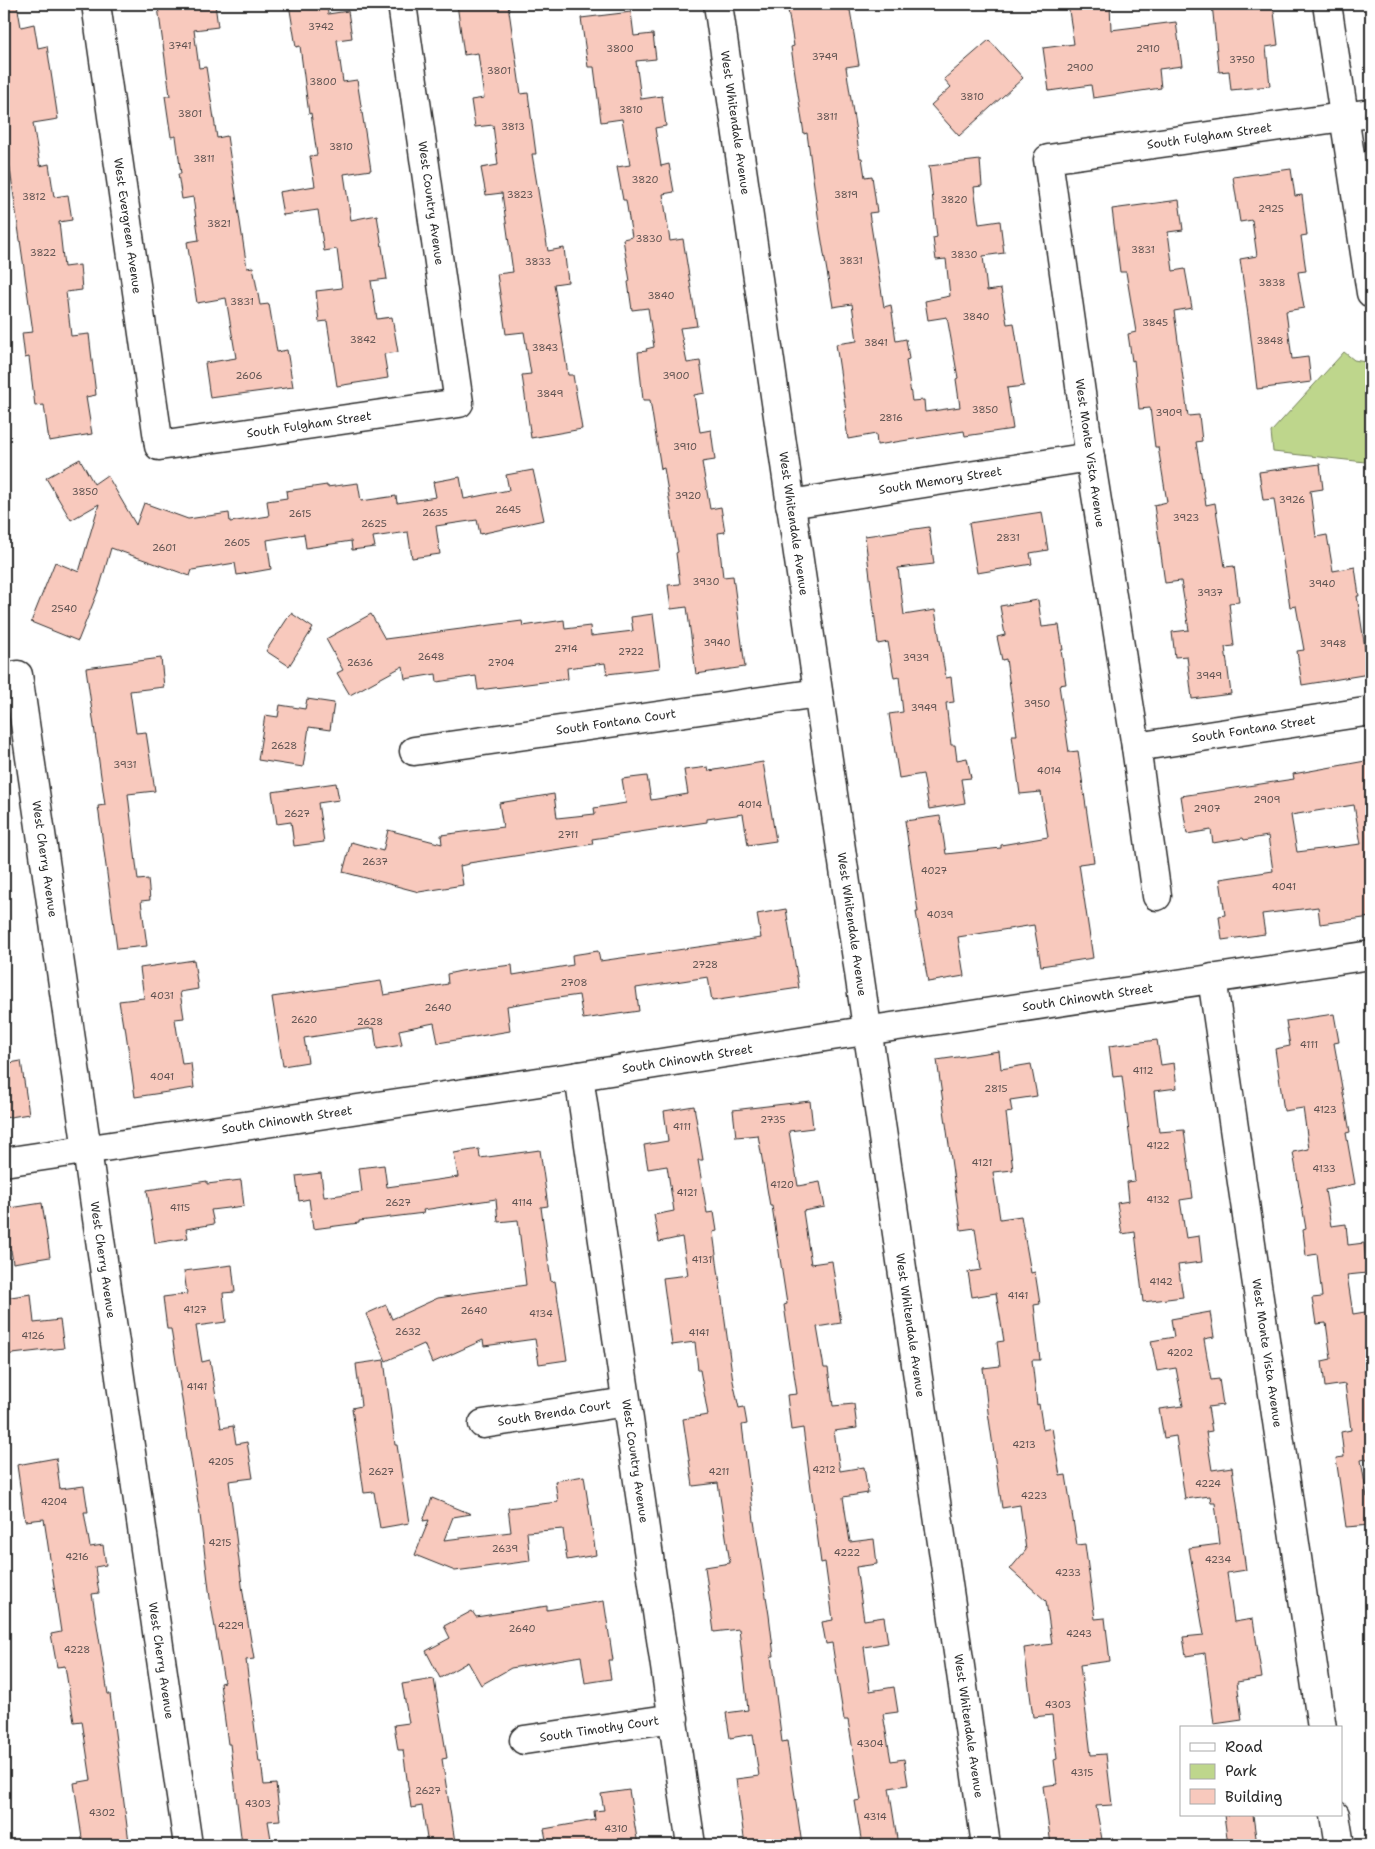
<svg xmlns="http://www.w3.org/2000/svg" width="1375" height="1849" font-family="'Shantell Sans',sans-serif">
<rect width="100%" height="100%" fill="#fff"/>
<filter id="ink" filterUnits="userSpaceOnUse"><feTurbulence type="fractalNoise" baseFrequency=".02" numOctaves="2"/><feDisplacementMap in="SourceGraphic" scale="10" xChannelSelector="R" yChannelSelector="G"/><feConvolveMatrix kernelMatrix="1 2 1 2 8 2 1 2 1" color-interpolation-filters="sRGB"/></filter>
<g filter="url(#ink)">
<polygon fill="#bed68c" stroke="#74805c" points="1344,352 1354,360 1371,363 1371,454 1365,462 1273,452 1271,432"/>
<g fill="#f8c9bd" stroke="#2b2b2b" fill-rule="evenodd">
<polygon points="4,4 17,4 21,27 34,24 38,48 47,46 58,119 33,123 40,166 49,164 54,197 68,195 72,220 59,222 64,267 80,265 82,290 66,292 71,336 89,334 96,395 86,397 92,434 49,441 44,405 35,406 29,357 25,358 22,333 33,332 9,162 4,163"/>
<polygon points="175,4 215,4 218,27 194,30 199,68 206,67 217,138 227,136 247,268 253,267 260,305 269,304 277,352 287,350 293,387 210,398 205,363 236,358 226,298 197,303 187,242 199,240 193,197 182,199 178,174 181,174 176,136 171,137 165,96 170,96 158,7"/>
<polygon points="289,4 327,4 328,14 348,11 352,38 337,40 343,82 357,80 371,170 344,174 351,220 377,215 387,279 371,281 377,319 392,317 398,352 384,354 388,378 337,386 327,321 319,322 316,291 342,288 337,249 324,251 318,210 283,215 279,192 315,186 310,156 317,155 311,113 309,114 300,46 296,47"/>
<polygon points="457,4 508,4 521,94 528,93 536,154 532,154 548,251 564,248 568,282 554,284 568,375 573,375 582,429 531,438 522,375 531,374 524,332 506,334 497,274 513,272 502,193 486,195 481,168 498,165 493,125 475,127 471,100 484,98 478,53 464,55"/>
<polygon points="787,4 848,4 848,10 850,10 859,65 846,67 860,158 862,158 865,177 872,176 877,212 869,213 884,307 891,305 896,341 906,339 909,359 906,360 912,401 924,400 925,412 960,407 956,379 958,378 947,317 928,320 925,301 950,296 946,259 936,260 933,238 937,237 929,166 980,160 982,186 974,187 979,224 1000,221 1004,253 983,256 987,291 1001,289 1007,324 1014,323 1024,386 1007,388 1013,429 965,436 964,431 877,445 876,434 848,439 844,411 846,411 836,344 857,341 852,304 833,307 820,230 807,133 804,134 791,47 794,46"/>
<polygon points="1068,4 1110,4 1111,30 1176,22 1182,66 1159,69 1161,88 1093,98 1091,85 1049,91 1043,48 1074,44"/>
<polygon points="1212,4 1273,4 1278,45 1266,47 1270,86 1231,90 1229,71 1219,72"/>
<polygon points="631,12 634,36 653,34 656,59 636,61 641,99 662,96 666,126 655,128 661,166 669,164 674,192 663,194 670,241 683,239 697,326 680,328 687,363 700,361 705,393 694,395 700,432 711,430 715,460 702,462 710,509 721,507 725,532 718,533 723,577 733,576 745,667 696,674 687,607 671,609 668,585 680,584 676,553 678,552 664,468 661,469 650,400 643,400 638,352 647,351 646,349 654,347 648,308 632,310 628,282 630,281 623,239 632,237 626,200 623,200 617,167 630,165 622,119 601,122 594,67 588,67 581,18"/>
<polygon points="989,40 1023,78 959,136 931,105 951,87 944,79"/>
<polygon points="1291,169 1295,196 1302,195 1307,235 1301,236 1306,271 1298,272 1304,308 1286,311 1292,359 1308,357 1311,382 1257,389 1249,322 1240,259 1257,256 1252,220 1240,222 1233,177"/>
<polygon points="1179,200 1183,230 1168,232 1173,271 1185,269 1192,308 1174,311 1188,416 1199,415 1202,441 1196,442 1206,505 1215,503 1225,567 1234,566 1239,602 1229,603 1234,646 1225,647 1231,694 1192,699 1187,656 1175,657 1172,632 1189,630 1181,581 1165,583 1154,505 1167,502 1158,447 1155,447 1150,408 1139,409 1134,360 1132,361 1128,334 1136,332 1126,272 1120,272 1112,209"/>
<polygon points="80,459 94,484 107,475 136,525 144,503 188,519 229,513 230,522 269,516 267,501 287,498 286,491 327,485 327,487 358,483 361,501 396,496 397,503 436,497 433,482 460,477 464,499 509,490 506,475 533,470 544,520 480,534 477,520 436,526 440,554 412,558 408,532 373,537 375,547 352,550 351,541 306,548 304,534 267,540 271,569 237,575 235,563 192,570 190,576 111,548 100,586 78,641 31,622 55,562 79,572 99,504 71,520 46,478"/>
<polygon points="1320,464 1323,489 1310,491 1316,537 1327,535 1333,571 1355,567 1359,596 1357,596 1369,674 1302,685 1297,651 1304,650 1296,606 1290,607 1274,499 1263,500 1259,472"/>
<polygon points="1042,512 1048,550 1030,553 1032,564 977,573 969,523"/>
<polygon points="929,527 934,564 898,568 904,615 935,610 946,678 951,677 954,702 946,703 951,745 955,745 957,760 967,758 971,778 961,779 965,803 929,809 923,774 899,778 889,714 903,712 899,677 894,678 888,642 878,644 865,536"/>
<polygon points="1038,600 1042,627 1059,625 1063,650 1061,650 1066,684 1059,685 1069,752 1078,751 1094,862 1079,864 1093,958 1041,966 1034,925 958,937 964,976 928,982 916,912 918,912 905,821 940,816 946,854 1001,848 1001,845 1048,837 1041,792 1020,794 1012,735 1017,735 1006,659 1002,660 997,637 1005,635 1000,606"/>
<polygon points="291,613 313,628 289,666 266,651"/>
<polygon points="371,614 385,639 522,621 523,626 564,620 565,629 590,626 591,636 633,631 631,617 653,614 660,668 607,674 605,663 567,668 568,679 478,690 476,676 437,682 436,674 405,679 403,666 350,695 337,673 343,670 326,639"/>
<polygon points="161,658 164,687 130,691 136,733 146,732 155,791 128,794 138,880 148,879 150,900 141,901 147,946 117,949 98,806 105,805 86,668"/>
<polygon points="307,699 334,703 330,730 309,727 303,767 258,760 265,715 278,717 280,705 305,709"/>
<path d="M 1371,760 L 1371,917 L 1320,924 L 1318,907 L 1262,914 L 1265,934 L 1222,940 L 1219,916 L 1225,915 L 1220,879 L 1273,871 L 1268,836 L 1244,840 L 1243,838 L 1213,843 L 1211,830 L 1187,834 L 1181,796 L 1294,779 L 1293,774 ZM 1354,805 L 1361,844 L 1297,852 L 1291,815 Z"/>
<polygon points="763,762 776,841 748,845 743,814 707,819 707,822 592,839 593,844 469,863 469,864 460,866 463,885 419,892 343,872 351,842 383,851 388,830 442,844 441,835 503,827 499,803 554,794 557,818 595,814 594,808 626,803 622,779 647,776 651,800 688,794 684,770 708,767 709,771"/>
<polygon points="336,783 339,800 318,803 324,842 294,846 291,822 277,824 272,792"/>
<polygon points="786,909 799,988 712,1001 708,977 636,988 639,1011 583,1019 579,995 536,1001 507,1006 510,1031 438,1043 434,1023 399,1030 402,1045 377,1049 374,1028 343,1032 304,1038 308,1062 283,1066 272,997 381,981 384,995 448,984 447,974 461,971 512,965 513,975 573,965 572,955 598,951 600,961 761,938 757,914"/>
<polygon points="194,960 198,989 180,992 184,1018 175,1019 182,1064 191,1063 194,1088 135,1097 125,1026 123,1026 119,1001 144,998 140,968"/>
<polygon points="1334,1014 1339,1042 1334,1043 1350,1132 1346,1133 1355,1184 1325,1190 1331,1226 1346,1224 1348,1245 1364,1243 1367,1273 1347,1275 1353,1314 1371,1311 1371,1458 1361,1460 1367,1497 1371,1497 1371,1525 1346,1527 1336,1458 1344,1457 1341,1432 1351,1430 1345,1384 1325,1387 1322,1361 1331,1359 1326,1323 1316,1324 1312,1298 1322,1297 1317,1254 1306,1256 1303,1230 1306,1229 1293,1152 1309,1149 1303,1108 1284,1111 1275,1049 1290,1046 1286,1021"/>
<polygon points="1157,1040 1161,1065 1174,1063 1177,1088 1154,1091 1159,1132 1184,1130 1193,1198 1180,1200 1186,1238 1199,1236 1202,1262 1178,1265 1183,1297 1143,1302 1135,1232 1122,1234 1117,1203 1129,1201 1127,1182 1135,1181 1122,1076 1113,1077 1109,1046"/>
<polygon points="999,1051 1001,1069 1031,1064 1037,1096 1010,1100 1012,1112 1006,1113 1013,1170 993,1172 1000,1219 1021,1216 1031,1273 1035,1272 1040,1304 1034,1305 1040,1360 1032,1360 1037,1405 1039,1404 1043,1430 1052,1428 1060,1476 1066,1475 1077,1545 1085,1544 1095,1619 1105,1618 1110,1661 1080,1665 1091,1755 1106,1754 1112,1805 1096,1806 1103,1845 1051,1845 1043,1786 1057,1784 1054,1760 1057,1759 1052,1715 1033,1717 1024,1648 1052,1644 1046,1601 1010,1569 1026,1550 1020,1505 1002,1508 988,1412 983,1368 1000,1366 997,1342 1004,1341 996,1293 972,1297 968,1272 981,1270 975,1228 961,1230 937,1060"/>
<polygon points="21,1061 29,1114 4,1118 4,1064"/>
<polygon points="810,1101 813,1128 789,1131 798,1186 820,1182 825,1207 803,1211 811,1264 832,1261 841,1323 817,1327 824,1368 828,1368 833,1406 854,1404 857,1428 834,1431 840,1471 864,1467 868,1493 843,1497 850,1542 874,1539 877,1564 856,1567 864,1620 884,1617 888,1643 864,1647 870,1691 894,1687 898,1712 883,1714 891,1761 904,1759 908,1785 889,1788 898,1845 862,1845 855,1801 861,1800 848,1720 844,1720 832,1643 826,1644 822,1622 833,1620 825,1562 821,1563 803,1428 791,1430 787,1395 797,1394 784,1305 787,1304 772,1206 770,1206 758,1135 736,1137 733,1110"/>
<polygon points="694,1106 703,1160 698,1160 707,1213 714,1212 717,1231 713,1232 733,1381 739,1408 744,1407 747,1424 742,1425 754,1521 769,1615 774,1656 771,1656 782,1742 787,1741 802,1845 770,1845 770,1842 745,1845 736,1779 759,1776 753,1734 730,1738 726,1713 748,1710 739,1629 714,1632 705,1567 730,1563 718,1483 693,1486 683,1419 708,1415 700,1370 698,1370 695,1342 672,1345 663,1278 688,1275 682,1237 659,1242 654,1215 674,1211 667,1166 648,1169 644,1145 668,1141 664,1111"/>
<polygon points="479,1149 480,1158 540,1150 548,1206 541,1207 551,1282 555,1281 567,1360 539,1364 535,1339 484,1346 483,1340 432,1363 424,1344 386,1361 366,1314 386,1305 392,1319 438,1298 526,1285 518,1220 498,1222 496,1199 423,1210 424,1213 359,1221 359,1223 313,1229 309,1199 299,1201 296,1176 321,1173 324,1197 362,1192 359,1168 384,1165 387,1187 458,1177 454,1153"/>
<polygon points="241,1180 244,1206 211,1210 214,1224 186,1229 188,1238 155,1243 147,1190 207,1181 207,1184"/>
<polygon points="42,1203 50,1257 13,1263 11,1250 4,1251 4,1209"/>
<polygon points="232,1265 235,1292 223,1293 226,1322 196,1326 202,1362 210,1360 221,1428 233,1426 236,1444 247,1442 253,1478 229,1481 243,1593 254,1659 246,1660 259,1762 261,1762 264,1785 276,1784 280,1820 268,1821 272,1845 242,1845 230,1744 228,1744 220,1683 224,1682 210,1598 200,1515 171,1329 167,1329 163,1297 187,1294 184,1271"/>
<polygon points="31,1294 34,1323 60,1320 64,1348 4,1355 4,1298"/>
<polygon points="1210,1312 1214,1337 1204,1339 1211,1380 1219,1379 1223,1405 1208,1407 1212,1431 1206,1432 1212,1470 1232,1467 1246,1570 1227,1573 1234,1622 1253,1619 1262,1678 1237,1682 1242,1720 1214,1724 1205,1653 1186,1656 1183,1637 1204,1635 1189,1548 1220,1544 1215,1503 1211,1503 1210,1496 1185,1499 1176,1436 1164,1438 1159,1409 1183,1406 1176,1368 1157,1371 1151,1341 1174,1337 1171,1319"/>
<polygon points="384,1360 395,1445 397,1445 409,1523 380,1528 374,1492 364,1493 352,1408 361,1406 356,1364"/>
<polygon points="56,1458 60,1489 84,1486 88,1512 84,1512 90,1547 103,1545 106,1565 95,1567 99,1593 92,1594 108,1694 110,1694 129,1842 106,1845 102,1845 101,1843 83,1845 74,1783 91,1780 82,1721 74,1722 65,1666 57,1667 51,1634 61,1632 44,1519 25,1521 17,1465"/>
<polygon points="584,1476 596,1555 567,1560 563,1529 527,1532 530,1561 455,1571 415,1555 429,1520 423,1521 432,1498 471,1514 453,1517 444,1540 511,1532 508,1508 558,1502 555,1481"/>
<polygon points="604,1601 613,1660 608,1660 611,1679 585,1683 581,1656 511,1668 481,1685 468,1662 440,1678 426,1651 450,1638 444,1626 472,1611 476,1617 547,1606 547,1610"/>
<polygon points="434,1679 447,1758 442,1759 455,1842 428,1845 422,1806 411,1808 403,1750 398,1750 394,1725 409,1723 402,1684"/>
<polygon points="629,1790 638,1845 547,1845 544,1829 595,1820 594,1811 604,1810 601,1794"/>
<polygon points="1224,1815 1253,1815 1257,1845 1228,1845"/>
</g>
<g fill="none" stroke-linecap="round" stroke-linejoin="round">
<g stroke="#2b2b2b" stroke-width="31">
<g id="minor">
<path id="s1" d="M 96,4 L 159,446 L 459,403 L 402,4"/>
<path id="s2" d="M 718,4 L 986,1845"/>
<polyline points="1327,4 1371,293"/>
<path id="s3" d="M 790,504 L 1090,457"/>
<path id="s4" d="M 4,677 L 18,675 L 188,1845"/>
<path id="s5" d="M 1136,747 L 1371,711"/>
<path id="s6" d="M 414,751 L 818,693"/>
<path id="s7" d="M 1157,896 L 1136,747 L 1090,457 L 1048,159 L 1371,113"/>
<path id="s8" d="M 1212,978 L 1322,1728"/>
<path id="s9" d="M 579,1076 L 691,1845"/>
<path id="s10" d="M 4,1162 L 579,1076 L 825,1037 L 1371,955"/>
<path id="s11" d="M 483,1424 L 626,1402"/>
<path id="s12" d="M 524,1740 L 674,1718"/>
<polyline points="1335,1815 1340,1845"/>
</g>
</g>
<use href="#minor" stroke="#fff" stroke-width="28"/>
</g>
</g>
<g text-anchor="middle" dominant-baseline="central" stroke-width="4.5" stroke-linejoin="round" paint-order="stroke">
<g font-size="10" fill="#5e5250">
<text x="321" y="26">3742</text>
<text x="180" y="45">3741</text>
<text x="620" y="48">3800</text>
<text x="1148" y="48">2910</text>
<text x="825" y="56">3749</text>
<text x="1242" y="59">3750</text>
<text x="1080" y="67">2900</text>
<text x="499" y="70">3801</text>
<text x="323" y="81">3800</text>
<text x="972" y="96">3810</text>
<text x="631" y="109">3810</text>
<text x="190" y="113">3801</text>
<text x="827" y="116">3811</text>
<text x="513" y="126">3813</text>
<text x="341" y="146">3810</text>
<text x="204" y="158">3811</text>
<text x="645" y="179">3820</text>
<text x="520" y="194">3823</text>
<text x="846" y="194">3819</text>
<text x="34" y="196">3812</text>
<text x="954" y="199">3820</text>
<text x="1271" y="208">2925</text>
<text x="219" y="223">3821</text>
<text x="649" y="238">3830</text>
<text x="1143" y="249">3831</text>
<text x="43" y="252">3822</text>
<text x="964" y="254">3830</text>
<text x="851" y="260">3831</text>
<text x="538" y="261">3833</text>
<text x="1272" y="282">3838</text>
<text x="661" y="295">3840</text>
<text x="242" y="301">3831</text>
<text x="976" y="316">3840</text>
<text x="1155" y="322">3845</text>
<text x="363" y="339">3842</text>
<text x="1270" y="340">3848</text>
<text x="876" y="342">3841</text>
<text x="545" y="347">3843</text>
<text x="249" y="375">2606</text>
<text x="676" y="375">3900</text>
<text x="550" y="393">3849</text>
<text x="985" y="409">3850</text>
<text x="1169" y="412">3909</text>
<text x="891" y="417">2816</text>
<text x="685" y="446">3910</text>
<text x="85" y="491">3850</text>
<text x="688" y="495">3920</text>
<text x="1292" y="499">3926</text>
<text x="508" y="509">2645</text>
<text x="435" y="512">2635</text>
<text x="300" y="513">2615</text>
<text x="1186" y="517">3923</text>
<text x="374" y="523">2625</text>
<text x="1008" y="537">2831</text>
<text x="237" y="542">2605</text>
<text x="164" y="547">2601</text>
<text x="706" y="581">3930</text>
<text x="1322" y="583">3940</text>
<text x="1210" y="592">3937</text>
<text x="64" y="608">2540</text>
<text x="717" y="642">3940</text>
<text x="1333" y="643">3948</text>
<text x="566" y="648">2714</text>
<text x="631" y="651">2722</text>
<text x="431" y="656">2648</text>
<text x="916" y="657">3939</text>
<text x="360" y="662">2636</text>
<text x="501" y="662">2704</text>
<text x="1209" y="675">3949</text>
<text x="1037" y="703">3950</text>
<text x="924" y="707">3949</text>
<text x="284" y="745">2628</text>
<text x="125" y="764">3931</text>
<text x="1049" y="770">4014</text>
<text x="1267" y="799">2909</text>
<text x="750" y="804">4014</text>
<text x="1207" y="808">2907</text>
<text x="297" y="813">2627</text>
<text x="568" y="834">2711</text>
<text x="375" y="861">2637</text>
<text x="934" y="870">4027</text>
<text x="1284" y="886">4041</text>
<text x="940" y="914">4039</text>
<text x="705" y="964">2728</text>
<text x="574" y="982">2708</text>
<text x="162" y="995">4031</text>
<text x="438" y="1007">2640</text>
<text x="304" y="1019">2620</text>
<text x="370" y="1021">2628</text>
<text x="1309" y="1044">4111</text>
<text x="1143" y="1070">4112</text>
<text x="162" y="1076">4041</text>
<text x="996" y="1088">2815</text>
<text x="1325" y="1109">4123</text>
<text x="773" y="1119">2735</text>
<text x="682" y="1126">4111</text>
<text x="1158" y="1145">4122</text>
<text x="982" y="1162">4121</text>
<text x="1324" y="1168">4133</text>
<text x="782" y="1184">4120</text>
<text x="687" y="1192">4121</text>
<text x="1158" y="1199">4132</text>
<text x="398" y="1202">2627</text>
<text x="522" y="1202">4114</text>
<text x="180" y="1207">4115</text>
<text x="702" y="1259">4131</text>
<text x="1161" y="1281">4142</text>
<text x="1018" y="1295">4141</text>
<text x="195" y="1309">4127</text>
<text x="474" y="1310">2640</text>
<text x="541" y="1313">4134</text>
<text x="408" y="1331">2632</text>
<text x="699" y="1332">4141</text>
<text x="33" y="1335">4126</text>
<text x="1180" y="1352">4202</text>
<text x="197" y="1386">4141</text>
<text x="1024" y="1444">4213</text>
<text x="221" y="1461">4205</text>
<text x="824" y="1469">4212</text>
<text x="381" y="1471">2627</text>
<text x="719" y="1471">4211</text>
<text x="1208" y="1483">4224</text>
<text x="1034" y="1495">4223</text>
<text x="54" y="1501">4204</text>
<text x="220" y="1542">4215</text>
<text x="505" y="1548">2639</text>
<text x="847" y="1552">4222</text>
<text x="77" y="1556">4216</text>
<text x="1218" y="1559">4234</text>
<text x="1068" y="1572">4233</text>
<text x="231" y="1625">4229</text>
<text x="522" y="1628">2640</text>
<text x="1079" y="1633">4243</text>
<text x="77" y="1649">4228</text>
<text x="1058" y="1704">4303</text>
<text x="870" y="1743">4304</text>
<text x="1082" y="1772">4315</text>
<text x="428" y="1790">2627</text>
<text x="258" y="1803">4303</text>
<text x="102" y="1812">4302</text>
<text x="875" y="1816">4314</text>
<text x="616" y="1828">4310</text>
</g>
<g font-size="12" fill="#2b2b2b" stroke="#fff">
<text stroke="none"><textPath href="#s2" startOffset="120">West Whitendale Avenue</textPath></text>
<text stroke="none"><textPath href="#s7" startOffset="908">South Fulgham Street</textPath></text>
<text transform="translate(431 203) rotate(82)">West Country Avenue</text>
<text stroke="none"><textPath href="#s1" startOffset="224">West Evergreen Avenue</textPath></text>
<text stroke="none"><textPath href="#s1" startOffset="598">South Fulgham Street</textPath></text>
<text transform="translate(1090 453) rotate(82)">West Monte Vista Avenue</text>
<text stroke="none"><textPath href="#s3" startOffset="152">South Memory Street</textPath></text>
<text stroke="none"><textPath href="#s2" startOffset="525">West Whitendale Avenue</textPath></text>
<text stroke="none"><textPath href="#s6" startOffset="204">South Fontana Court</textPath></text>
<text stroke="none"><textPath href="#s5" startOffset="119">South Fontana Street</textPath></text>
<text stroke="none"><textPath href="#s4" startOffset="200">West Cherry Avenue</textPath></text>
<text stroke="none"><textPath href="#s2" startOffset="930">West Whitendale Avenue</textPath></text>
<text stroke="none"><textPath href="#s10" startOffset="1096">South Chinowth Street</textPath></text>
<text stroke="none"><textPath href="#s10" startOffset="691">South Chinowth Street</textPath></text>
<text stroke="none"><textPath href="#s10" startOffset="286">South Chinowth Street</textPath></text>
<text stroke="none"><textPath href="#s4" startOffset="605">West Cherry Avenue</textPath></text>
<text stroke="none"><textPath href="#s2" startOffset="1335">West Whitendale Avenue</textPath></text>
<text stroke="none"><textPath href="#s8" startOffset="379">West Monte Vista Avenue</textPath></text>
<text stroke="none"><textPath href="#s11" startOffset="72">South Brenda Court</textPath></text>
<text stroke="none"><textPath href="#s9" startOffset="389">West Country Avenue</textPath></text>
<text stroke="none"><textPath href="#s4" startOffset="1010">West Cherry Avenue</textPath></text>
<text stroke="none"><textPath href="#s2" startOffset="1740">West Whitendale Avenue</textPath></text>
<text stroke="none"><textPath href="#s12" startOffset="76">South Timothy Court</textPath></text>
</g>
</g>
<rect width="1375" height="1849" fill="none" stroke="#fff" stroke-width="20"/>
<rect x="10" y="10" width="1355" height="1829" fill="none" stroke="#2b2b2b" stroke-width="2" filter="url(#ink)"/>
<rect x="1180" y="1726" width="162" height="90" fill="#ffffff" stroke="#aaaaaa"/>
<rect x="1190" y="1743" width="25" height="8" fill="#ffffff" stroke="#aaaaaa"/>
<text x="1225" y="1752" font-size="15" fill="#2b2b2b">Road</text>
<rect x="1190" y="1764" width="25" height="15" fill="#bed68c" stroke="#aaaaaa"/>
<text x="1225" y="1776" font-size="15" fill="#2b2b2b">Park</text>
<rect x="1190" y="1789" width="25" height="15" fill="#f8c9bd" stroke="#aaaaaa"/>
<text x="1225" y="1802" font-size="15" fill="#2b2b2b">Building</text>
</svg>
